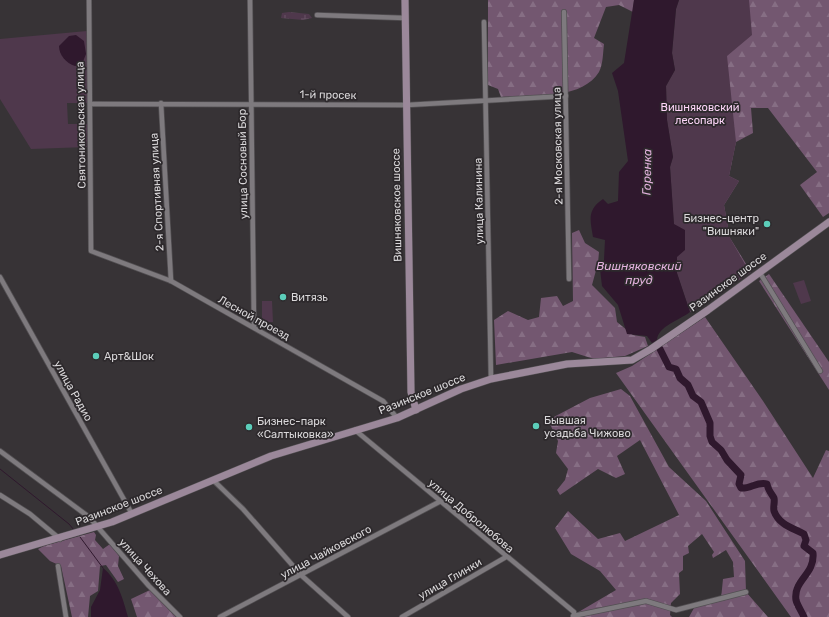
<svg xmlns="http://www.w3.org/2000/svg" width="829" height="617" font-family="Rubik,sans-serif">
<defs>
<pattern id="forest-firs" width="22" height="20" patternUnits="userSpaceOnUse"><rect width="22" height="20" fill="#735770"/><path d="M5 1l3.5 6h-7zM16 11l3.5 6h-7z" fill="#866e84"/></pattern>
<pattern id="wetland-marsh" width="20" height="14" patternUnits="userSpaceOnUse"><rect width="20" height="14" fill="#4f384c"/><path d="M1 5h8M5 5V1M11 12h8M15 12V8" fill="none" stroke="#685465"/></pattern>
</defs>
<rect width="100%" height="100%" fill="#373336"/>
<g fill="url(#forest-firs)">
<path d="M 488,0 L 634,0 L 633,12 L 619,5 L 606,7 L 594,38 L 604,44 C 603,52 603,65 599,72 C 582,100 530,96 501,97 L 498,89 L 488,85 Z"/>
<polygon points="679,0 829,0 829,213 823,217 800,185 817,172 768,108 751,108 753,133 736,142 729,176 739,181 724,205 730,238 751,272 690,312"/>
<polygon points="579,230 585,243 599,252 598,263 592,285 615,308 617,322 633,335 645,337 648,346 625,356 594,359 572,352 496,365 494,320 508,311 528,320 539,317 541,298 557,296 563,306 573,301 572,233"/>
<polygon points="769,274 829,362 829,390 759,281"/>
<polygon points="705,317 763,401 813,478 826,450 829,451 829,617 791,617 616,373 632,366"/>
<path d="M 621,389 L 630,396 L 669,467 L 706,501 L 745,561 L 746,592 L 768,617 L 689,617 L 694,608 C 703,604 712,604 721,599 L 723,579 L 734,577 L 733,562 L 726,550 L 713,558 L 712,555 L 714,552 L 702,534 L 688,546 L 689,553 L 683,556 L 683,570 L 679,573 L 680,594 L 671,603 L 670,615 L 672,617 L 570,617 L 616,590 L 600,571 L 571,554 L 555,528 L 568,511 L 598,539 L 620,533 L 625,541 L 679,515 L 640,440 L 617,456 L 625,474 L 616,478 L 598,469 L 560,495 L 557,490 L 565,480 L 568,469 L 556,453 L 558,441 L 548,420 L 590,398 Z"/>
<polygon points="94,532 96,535 95,540 103,549 110,544 119,556 118,566 124,579 118,582 106,565 100,566 98,591 90,596 88,617 72,617 61,566 50,561 38,549 44,546"/>
<polygon points="150,590 176,617 137,617 131,599"/>
</g>
<polygon fill="url(#wetland-marsh)" points="289,12 309,14 312,18 303,20 281,18 282,13"/>
<g fill="#4f384c">
<polygon points="679,0 749,0 752,35 727,56 736,142 729,176 739,181 724,205 730,238 750,273 690,312 677,273 670,167 673,157 667,120 666,86 675,70 672,53 676,9"/>
<polygon points="87,31 88,103 67,103 68,124 87,124 87,147 31,149 0,99 0,39"/>
<polygon points="804,280 811,301 801,304 793,283"/>
<polygon points="262,301 272,301 273,322 262,322"/>
</g>
<g fill="#2f182d">
<path d="M 634,0 L 679,0 L 676,9 L 672,53 L 675,70 L 666,86 L 667,120 L 673,157 L 670,167 L 674,224 L 685,230 L 685,250 L 677,257 L 677,273 L 690,312 C 680,320 658,326 657,340 L 652,343 L 647,336 L 627,334 L 618,305 L 602,286 L 600,269 L 604,260 L 605,240 L 593,237 C 590,219 587,210 603,199 L 608,204 L 618,201 L 619,172 L 628,161 L 618,91 L 612,73 L 624,63 Z"/>
<path d="M 76,35 L 84,41 L 86,54 L 82,64 L 75,66 C 66,63 59,55 59,46 L 69,36 Z"/>
<path d="M 103,568 C 118,580 123,599 128,617 L 91,617 L 91,607 L 100,590 Z"/>
</g>
<g fill="none" stroke-linecap="round" stroke-linejoin="round">
<g stroke="#2f182d" stroke-width="1">
<polyline points="0,469 69,524 74,530"/>
<polyline points="80,537 103,568"/>
</g>
<path stroke="#2f182d" stroke-width="7" d="M 660,349 L 669,367 L 676,369 L 680,378 L 688,385 L 693,396 L 701,402 L 710,423 L 710,436 L 712,442 L 721,450 L 727,460 L 741,475 L 739,484 L 741,488 C 750,489 758,481 767,484 C 768,490 771,493 774,498 C 775,502 773,507 774,511 C 779,525 793,528 804,534 L 806,540 L 804,546 L 813,553 C 815,575 793,580 796,600 C 797,605 802,612 804,617"/>
<g stroke="#535053" stroke-width="6">
<g id="street">
<polyline points="89,0 91,251 171,281 383,401 397,418"/>
<polyline points="250,0 254,327"/>
<polyline points="564,12 569,279"/>
<polyline points="317,15 405,18"/>
<polyline points="484,22 491,379"/>
<polyline points="161,103 171,281"/>
<polyline points="90,104 407,105 566,96"/>
<polyline points="760,273 820,371"/>
<polyline points="0,277 132,514"/>
<polyline points="355,430 574,612 574,616"/>
<polyline points="0,451 89,517 149,586 180,617"/>
<polyline points="213,480 243,509 301,575 348,617"/>
<polyline points="0,495 30,514 60,539"/>
<polyline points="58,566 66,617"/>
<polyline points="573,616 646,601 676,610 746,592"/>
<polyline points="220,617 439,502"/>
<polyline points="402,617 506,557"/>
</g>
</g>
<g stroke="#535053" stroke-width="8">
<g id="secondary">
<polyline points="405,0 411,392 416,410"/>
<polyline points="0,555 112,522 271,456 397,418 461,389 491,379 567,364 632,360 651,349 708,310 829,222"/>
</g>
</g>
<use href="#street" stroke="#7e7a7e" stroke-width="4.5"/>
<use href="#secondary" stroke="#9b889a" stroke-width="7"/>
</g>
<g fill="#5cceba" stroke="#2d292c" stroke-width="1.5">
<circle cx="767" cy="224" r="4"/>
<circle cx="283" cy="297" r="4"/>
<circle cx="96" cy="356" r="4"/>
<circle cx="536" cy="426" r="4"/>
<circle cx="249" cy="427" r="4"/>
</g>
<g text-anchor="middle" dominant-baseline="central" stroke-width="3.5" stroke-linejoin="round" paint-order="stroke">
<g font-size="11" fill="#dad8da" stroke="#2d292c">
<text transform="translate(328 95) rotate(1)">1-й просек</text>
<text transform="translate(81 125) rotate(-91)">Святоникольская улица</text>
<text transform="translate(558 146) rotate(-91)">2-я Московская улица</text>
<text transform="translate(243 164) rotate(-91)">улица Сосновый Бор</text>
<text transform="translate(157 192) rotate(-93)">2-я Спортивная улица</text>
<text transform="translate(479 201) rotate(-91)">улица Калинина</text>
<text transform="translate(397 205) rotate(-91)">Вишняковское шоссе</text>
<text transform="translate(728 282) rotate(-36)">Разинское шоссе</text>
<text transform="translate(254 318) rotate(29)">Лесной проезд</text>
<text transform="translate(73 391) rotate(61)">улица Радио</text>
<text transform="translate(422 394) rotate(-22)">Разинское шоссе</text>
<text transform="translate(119 506) rotate(-21)">Разинское шоссе</text>
<text transform="translate(471 516) rotate(40)">улица Добролюбова</text>
<text transform="translate(326 552) rotate(-28)">улица Чайковского</text>
<text transform="translate(145 567) rotate(48)">улица Чехова</text>
<text transform="translate(450 579) rotate(-30)">улица Глинки</text>
</g>
<g font-size="11" fill="#fdd5f8" stroke="#2d292c">
<text x="700" y="107">Вишняковский<tspan x="700" dy="13">лесопарк</tspan></text>
</g>
<g font-size="11" fill="#dad8da" stroke="#2d292c" text-anchor="start">
<text x="759" y="218" text-anchor="end">Бизнес-центр<tspan x="759" dy="13">"Вишняки"</tspan></text>
<text x="291" y="297">Витязь</text>
<text x="104" y="356">Арт&amp;Шок</text>
<text x="544" y="420">Бывшая<tspan x="544" dy="13">усадьба Чижово</tspan></text>
<text x="257" y="421">Бизнес-парк<tspan x="257" dy="13">«Салтыковка»</tspan></text>
</g>
<g font-size="12" font-style="italic" fill="#e1b0dc" stroke="#2d292c">
<text transform="translate(647 172) rotate(-89)">Горенка</text>
<text x="639" y="266">Вишняковский<tspan x="639" dy="14">пруд</tspan></text>
</g>
</g>
</svg>
